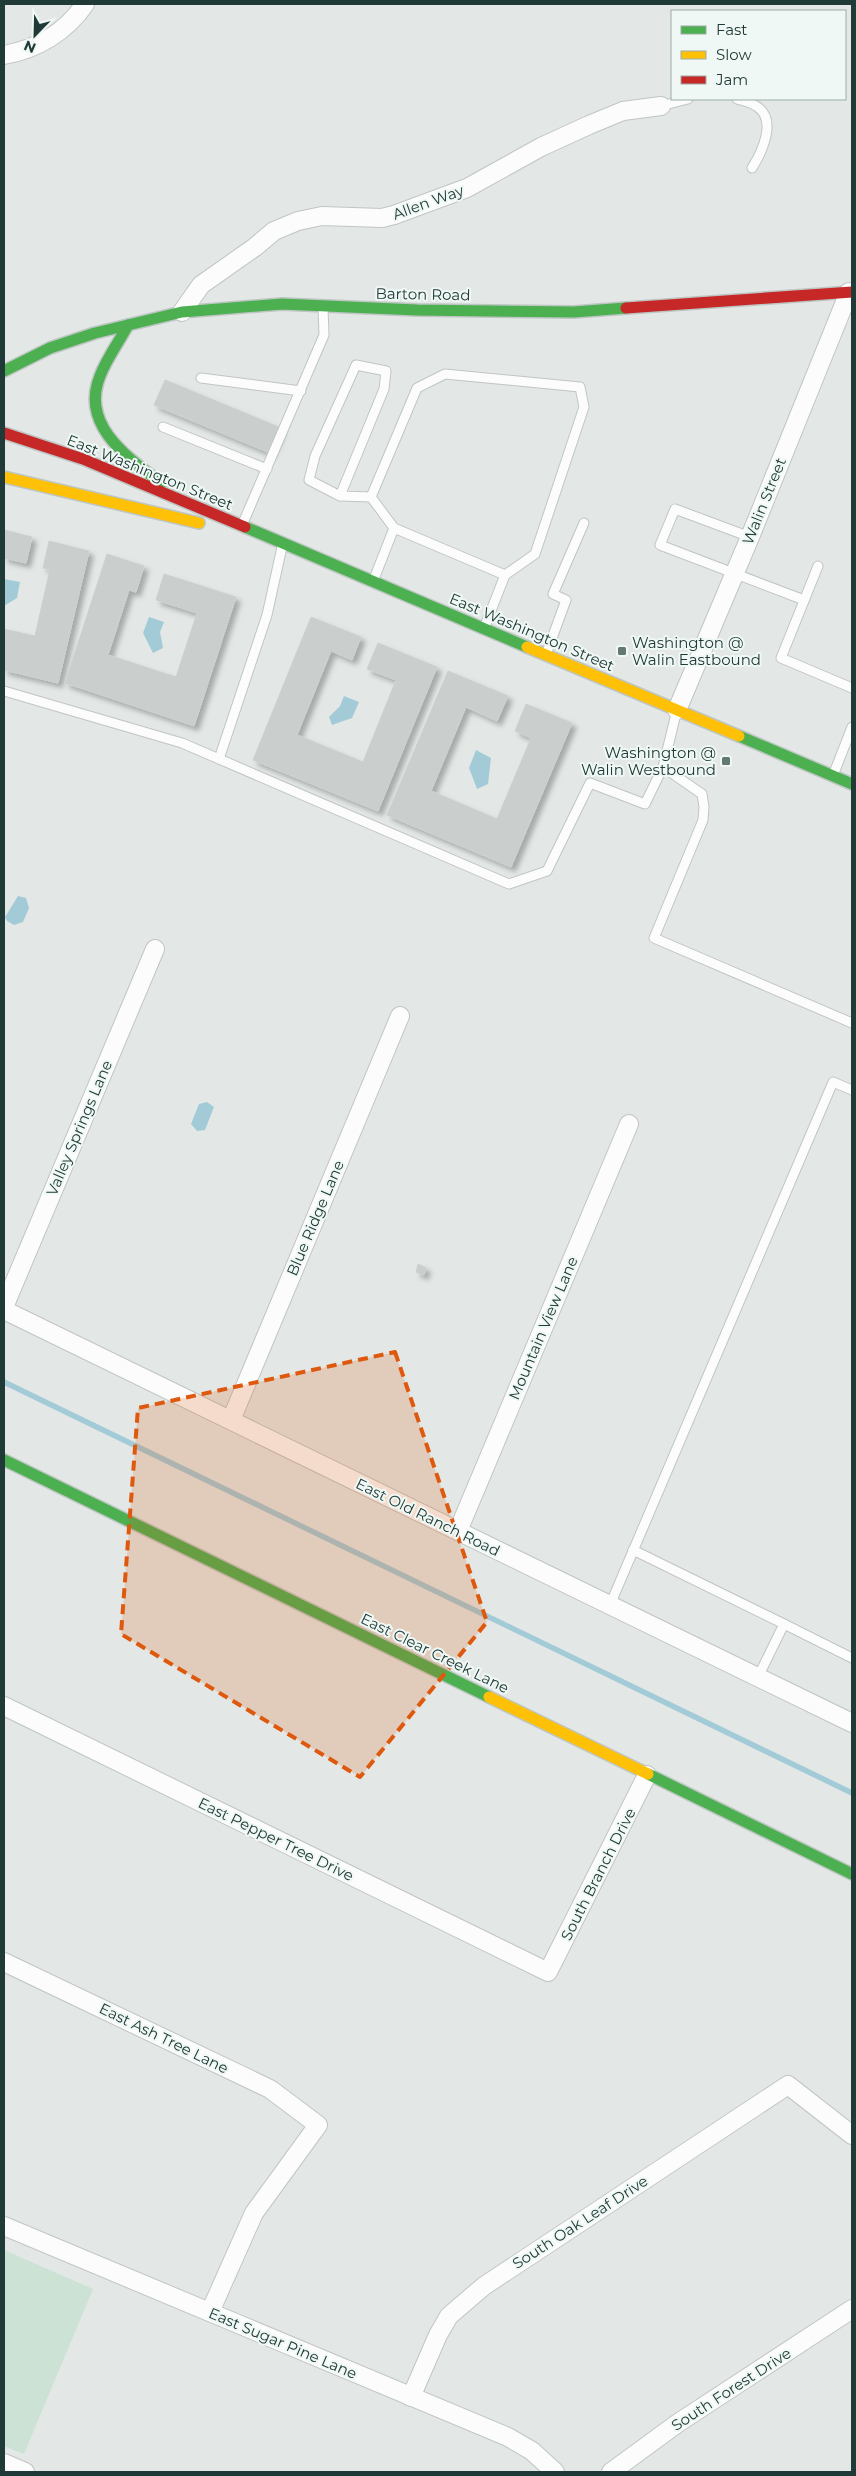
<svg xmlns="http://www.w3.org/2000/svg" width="856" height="2476" font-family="Montserrat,sans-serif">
<defs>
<filter id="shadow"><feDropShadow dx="4.5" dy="4.5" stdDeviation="2.5" flood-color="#0004"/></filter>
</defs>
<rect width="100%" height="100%" fill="#e3e8e6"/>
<polygon fill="#cbe2d4" points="4,2250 93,2289 24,2454 4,2446"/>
<g fill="#a2cbd7">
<polygon points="4,579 20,582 17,598 4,606"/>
<polygon points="149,617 164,622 160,632 163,648 153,653 143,633"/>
<polygon points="344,696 359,702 352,718 332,725 329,717 340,706"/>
<polygon points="476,750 491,758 488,784 477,789 469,768"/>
<polygon points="18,896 26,898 29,908 23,922 14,925 7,921 5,917"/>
<polygon points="207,1102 214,1107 205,1130 197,1131 191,1124 199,1104"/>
</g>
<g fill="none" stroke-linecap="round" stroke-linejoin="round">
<polyline stroke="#a2cbd7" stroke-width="5.5" points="4,1382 852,1793"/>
</g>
<g fill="#cacfcd" stroke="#cbd1cf" filter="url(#shadow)">
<polygon points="165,380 281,428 270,453 154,405"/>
<polygon points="4,530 32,537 26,563 4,558"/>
<polygon points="49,541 89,551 58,683 4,670 4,629 35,636 50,569 43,568"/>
<polygon points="107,554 144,566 136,592 129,590 108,655 176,677 197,613 156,600 164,574 236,597 194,726 65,683"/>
<polygon points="311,617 361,637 352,660 331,651 297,735 363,762 396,680 367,669 378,643 437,667 378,811 253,760"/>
<polygon points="448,671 508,696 497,721 466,707 431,791 497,819 531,738 515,731 526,704 572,723 511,867 387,815"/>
<polygon points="418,1264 426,1268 424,1275 416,1272"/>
</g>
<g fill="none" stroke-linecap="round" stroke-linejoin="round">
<g stroke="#c0c5c3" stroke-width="11">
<g id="lane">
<path d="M 737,99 C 743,101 750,102 756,106 C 778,119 762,152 752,168"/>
<polyline points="661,106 688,99"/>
<polyline points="201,378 301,391"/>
<polyline points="163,427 267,469"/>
<polyline points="340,496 384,389 386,371 356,365 315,456 309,480 340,496 371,497 417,388 445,374 580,387 584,407 535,554 505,575 485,626"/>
<polyline points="371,497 394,528 374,579"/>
<polyline points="243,523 324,335 323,308"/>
<polyline points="394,528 505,575"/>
<polyline points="750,537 675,509 660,545 804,600"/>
<polyline points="818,566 781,658 852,688"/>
<polyline points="547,652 566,600 553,594 584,523"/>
<polyline points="4,691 182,743 509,884 547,871 590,783 645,804 663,767"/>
<polyline points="676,714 663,767 702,794 704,807 703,820 654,938 852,1023"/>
<polyline points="219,759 267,615 282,547"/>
<polyline points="834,773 852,727"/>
<polyline points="633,1550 784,1624 758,1677"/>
<polyline points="610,1605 833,1082 852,1090"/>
<polyline points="784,1624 852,1658"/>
</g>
</g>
<g stroke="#c0c5c3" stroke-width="20">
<g id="street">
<path d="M 4,55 C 37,49 66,32 85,4"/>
<polyline points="182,312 201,285 255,247 274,231 298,221 322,216 382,218 394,215 467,188 541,147 589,125 623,111 661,106"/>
<polyline points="677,710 750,537 849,292"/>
<polyline points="4,1307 155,949"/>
<polyline points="4,1310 852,1723"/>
<polyline points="231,1420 400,1016"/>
<polyline points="458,1531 629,1124"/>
<polyline points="4,1706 548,1972 647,1775"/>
<polyline points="4,1962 270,2089 318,2125 254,2213 210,2312"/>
<polyline points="4,2226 508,2437 532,2451 555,2472"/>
<polyline points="411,2397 438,2335 449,2316 484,2286 788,2085 852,2135"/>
<polyline points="4,2463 25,2472"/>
<polyline points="611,2472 678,2423 852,2309"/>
</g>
</g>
<g stroke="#bec6c4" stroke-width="14">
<g id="fast">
<path d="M 128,325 C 119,342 107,358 100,376 C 80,425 127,457 161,483"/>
<polyline points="4,371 50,348 95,333 182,312 282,304 417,310 574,312 626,308"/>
<polyline points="245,527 527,647"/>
<polyline points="739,736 852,784"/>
<polyline points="4,1460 489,1697"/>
<polyline points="648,1774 852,1874"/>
</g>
</g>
<g stroke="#bec6c4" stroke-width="14">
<g id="slow">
<polyline points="4,477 199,523"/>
<polyline points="527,647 739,736"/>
<polyline points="489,1697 648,1774"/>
</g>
</g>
<g stroke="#bec6c4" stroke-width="14">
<g id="jam">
<polyline points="626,308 852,292"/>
<polyline points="4,433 83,459 245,527"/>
</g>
</g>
<use href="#lane" stroke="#fbfcfb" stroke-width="9"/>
<use href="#street" stroke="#fbfcfb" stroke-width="18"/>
<use href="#fast" stroke="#4caf50" stroke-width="11"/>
<use href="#slow" stroke="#ffc107" stroke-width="11"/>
<use href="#jam" stroke="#c62828" stroke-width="11"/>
</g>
<path fill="#de580e" fill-opacity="0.2" stroke="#de580e" stroke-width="4" stroke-dasharray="10 6" stroke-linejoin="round" d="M 395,1352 L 487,1622 L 360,1777 L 121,1634 L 138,1408 Z"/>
<g fill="#647874" stroke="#f0f8f5" stroke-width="2">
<rect x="617" y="646" width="10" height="10" rx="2.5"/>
<rect x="721" y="756" width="10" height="10" rx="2.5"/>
</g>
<g text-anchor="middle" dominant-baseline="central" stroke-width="4" stroke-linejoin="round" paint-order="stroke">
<g font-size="15" fill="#203b37" stroke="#f0f8f5">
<text transform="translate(428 202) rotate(-20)">Allen Way</text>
<text transform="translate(423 294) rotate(1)">Barton Road</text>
<text transform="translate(150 472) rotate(22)">East Washington Street</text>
<text transform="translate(764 501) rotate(-68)">Walin Street</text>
<text transform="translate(532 632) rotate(23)">East Washington Street</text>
<text transform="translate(79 1128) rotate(-67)">Valley Springs Lane</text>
<text transform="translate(315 1218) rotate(-67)">Blue Ridge Lane</text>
<text transform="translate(543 1328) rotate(-67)">Mountain View Lane</text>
<text transform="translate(428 1517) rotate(26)">East Old Ranch Road</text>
<text transform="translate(435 1653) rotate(26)">East Clear Creek Lane</text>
<text transform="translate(276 1839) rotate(26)">East Pepper Tree Drive</text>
<text transform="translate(598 1874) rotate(-63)">South Branch Drive</text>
<text transform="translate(164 2038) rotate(26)">East Ash Tree Lane</text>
<text transform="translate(580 2222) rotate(-33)">South Oak Leaf Drive</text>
<text transform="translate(283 2343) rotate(23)">East Sugar Pine Lane</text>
<text transform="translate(731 2389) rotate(-33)">South Forest Drive</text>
</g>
<g font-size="15" fill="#203b37" stroke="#f0f8f5" text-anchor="start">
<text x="632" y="642">Washington @<tspan x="632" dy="17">Walin Eastbound</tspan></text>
<text x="716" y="752" text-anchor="end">Washington @<tspan x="716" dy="17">Walin Westbound</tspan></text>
</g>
</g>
<rect width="856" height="2476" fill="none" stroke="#203b37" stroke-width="10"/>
<rect x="671" y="10" width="175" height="90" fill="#f0f8f5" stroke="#9daca9"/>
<rect x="681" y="26" width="25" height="8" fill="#4caf50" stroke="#9daca9"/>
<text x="716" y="35" font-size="15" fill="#203b37">Fast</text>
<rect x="681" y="51" width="25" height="8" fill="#ffc107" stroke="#9daca9"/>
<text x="716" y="60" font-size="15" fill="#203b37">Slow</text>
<rect x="681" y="76" width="25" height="8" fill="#c62828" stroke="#9daca9"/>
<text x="716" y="85" font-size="15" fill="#203b37">Jam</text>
<g transform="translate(35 35) rotate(203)" stroke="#f0f8f5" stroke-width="4" paint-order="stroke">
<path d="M0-4L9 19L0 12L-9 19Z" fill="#203b37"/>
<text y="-8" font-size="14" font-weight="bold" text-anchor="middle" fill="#203b37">N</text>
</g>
</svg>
